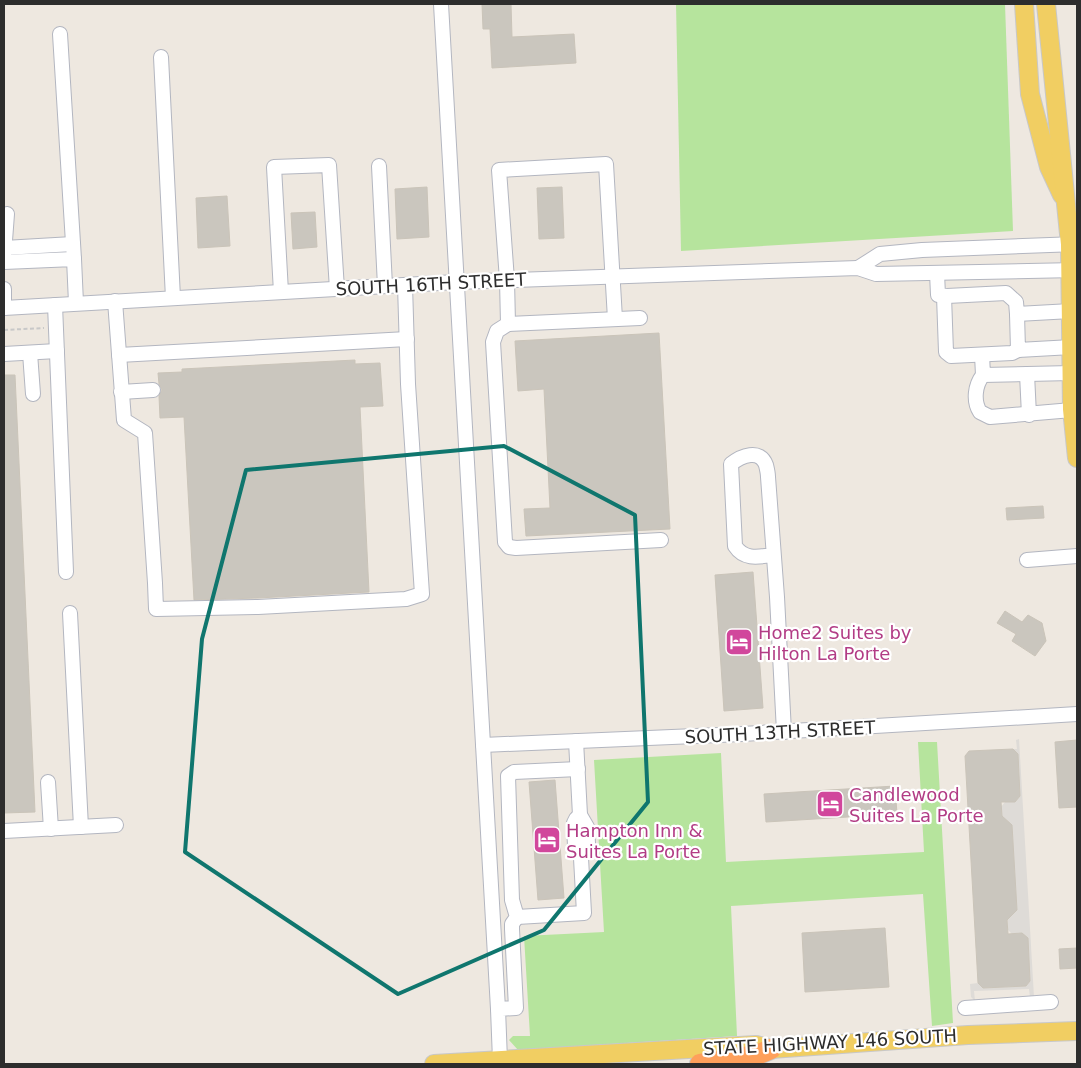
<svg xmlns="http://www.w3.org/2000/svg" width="1081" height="1068" font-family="'DejaVu Sans',sans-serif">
<rect width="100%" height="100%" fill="#eee8e0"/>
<g fill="#b6e49d">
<polygon points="676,4 1005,4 1013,231 681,251"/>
<polygon points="918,742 937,742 953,1023 932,1026 923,894 731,906 737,1036 518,1050 509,1040 513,1036 530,1036 524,936 604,932 594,760 721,753 726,862 924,852"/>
</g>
<polygon fill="#dedbd7" points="1019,739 1034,997 1030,997 1029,989 974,991 975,1001 971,997 970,984 978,983 983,988 1026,986 1030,981 1027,938 1012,934 1008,930 1007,920 1017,910 1012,826 1002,816 1001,807 1005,802 1015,802 1018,754 1013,749 1017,749 1016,740"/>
<g fill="#cac6be" stroke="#cac4b9">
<polygon points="482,4 511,4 512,37 574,34 576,63 492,68 490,29 483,29"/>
<polygon points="427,187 429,237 397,239 395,189"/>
<polygon points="562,187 564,238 539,239 537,188"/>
<polygon points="227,196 230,246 198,248 196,198"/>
<polygon points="315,212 317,247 293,249 291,213"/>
<polygon points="659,333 670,529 526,536 524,509 550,508 544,389 518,391 515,341"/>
<polygon points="355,360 355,364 380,363 383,406 360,407 369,592 258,598 194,600 184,417 160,418 159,396 162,390 159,384 158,373 182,372 182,369"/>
<polygon points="4,375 15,375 35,812 4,813"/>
<polygon points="1043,506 1044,518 1007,520 1006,508"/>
<polygon points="753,572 763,708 724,711 715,575"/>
<polygon points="1005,611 1022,622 1028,615 1042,623 1046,641 1035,656 1012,641 1016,634 997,623"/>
<polygon points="1077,740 1077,807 1059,808 1055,742"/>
<polygon points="1013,749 1018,754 1020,796 1015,802 1001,802 1002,816 1012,825 1017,910 1007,920 1008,934 1022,933 1028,938 1030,981 1026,986 983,988 978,983 965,756 969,751"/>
<polygon points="555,780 564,898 538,900 529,782"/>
<polygon points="895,786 897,814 766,822 764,794"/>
<polygon points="885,928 889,987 805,992 802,933"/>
<polygon points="1077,948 1077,968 1060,969 1059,949"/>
</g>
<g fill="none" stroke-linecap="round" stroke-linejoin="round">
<g stroke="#b3b6c0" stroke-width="16">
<g id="minor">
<polyline points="441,4 498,1009"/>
<polyline points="60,34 74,259"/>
<polyline points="161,57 173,298"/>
<polyline points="379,166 385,286"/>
<polyline points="4,248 73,244"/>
<polyline points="4,254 7,214"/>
<polyline points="4,262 74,259 76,303"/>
<polyline points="858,268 880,254 922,250 1077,244"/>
<polyline points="937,273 938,295 947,296 1006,293 1016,302 1017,314 1071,311"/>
<polyline points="4,289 4,308"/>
<polyline points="281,292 274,167 329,165 337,289"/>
<polyline points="944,296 946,352 951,356 1012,353 1018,350"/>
<polyline points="115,301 124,420 145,433 155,583 156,609 258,607 406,599 422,594 408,384 405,285"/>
<polyline points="55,305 66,572"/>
<polyline points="4,308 456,282 858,268 876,274 1077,270"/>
<polyline points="1017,314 1018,350 1072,347"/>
<polyline points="615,319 606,164 499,170 507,280 508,324 497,331 493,342 505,542 509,547 516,548 661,540"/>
<polyline points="508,324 640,318"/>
<polyline points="30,353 33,394"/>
<polyline points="4,354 57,351"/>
<polyline points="119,355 407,339"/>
<polyline points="982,355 983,375 1072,373"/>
<polyline points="1027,374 1029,415"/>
<path d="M 983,375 C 975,385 973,401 980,412 L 990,417 L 1072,410"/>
<polyline points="121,392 153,390"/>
<path d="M 773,555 C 758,557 744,560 735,546 L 731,464 C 741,456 760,448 766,465 C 767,469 768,473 768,477 L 777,597 L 784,732"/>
<polyline points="1027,560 1077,556"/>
<polyline points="70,613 81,827"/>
<polyline points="483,745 742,734 1077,714"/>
<polyline points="48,782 51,829"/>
<polyline points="580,815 576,819 574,823 575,846 582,855"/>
<polyline points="4,831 116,825"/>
<polyline points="517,917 584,913 581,858 588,843 587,827 580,815 576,741"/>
<polyline points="965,1008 1051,1002"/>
<polyline points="500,1060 498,1009 516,1008 512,929 512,924 517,917 512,900 508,776 514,772 578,769"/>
</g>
</g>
<g stroke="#c8c8c8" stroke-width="20">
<g id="major">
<polyline points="1024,4 1030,94 1049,167 1062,195"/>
<polyline points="1046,4 1070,244 1072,409 1077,458"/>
<polyline points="434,1064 756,1045 771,1049 968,1035 1077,1031"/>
</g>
</g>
<g stroke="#c8c8c8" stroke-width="22">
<polyline id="highway" points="700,1064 757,1055 771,1049"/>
</g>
<polyline stroke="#c8c8c8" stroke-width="2" stroke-dasharray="4 2.5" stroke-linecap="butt" points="4,330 44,328"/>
<use href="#minor" stroke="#fff" stroke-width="14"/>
<use href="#major" stroke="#f1ce62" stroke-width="18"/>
<use href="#highway" stroke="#fea05b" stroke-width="20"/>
</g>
<path fill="none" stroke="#0f766e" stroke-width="4" stroke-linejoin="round" d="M 504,446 L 635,515 L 648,802 L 544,930 L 398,994 L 185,852 L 202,639 L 246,470 Z"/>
<defs>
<g id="hotel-square" transform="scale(1.4375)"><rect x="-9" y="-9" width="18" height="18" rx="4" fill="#d1479c" stroke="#fff"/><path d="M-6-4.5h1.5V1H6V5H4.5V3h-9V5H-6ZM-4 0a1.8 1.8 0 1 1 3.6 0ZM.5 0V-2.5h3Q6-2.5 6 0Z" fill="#fff"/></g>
</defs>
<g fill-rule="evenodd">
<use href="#hotel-square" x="739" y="642"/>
<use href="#hotel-square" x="830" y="804"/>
<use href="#hotel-square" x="547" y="840"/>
</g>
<g text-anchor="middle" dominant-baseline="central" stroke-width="4.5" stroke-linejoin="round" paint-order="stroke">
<g font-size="18" fill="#2d2d2d" stroke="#fff">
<text transform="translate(431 284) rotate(-3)">SOUTH 16TH STREET</text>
<text transform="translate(780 732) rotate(-3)">SOUTH 13TH STREET</text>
<text transform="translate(830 1042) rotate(-3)">STATE HIGHWAY 146 SOUTH</text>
</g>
<g font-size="18" fill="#b23c85" stroke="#fff" text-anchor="start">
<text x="758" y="632">Home2 Suites by<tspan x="758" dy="21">Hilton La Porte</tspan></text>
<text x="849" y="794">Candlewood<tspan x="849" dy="21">Suites La Porte</tspan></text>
<text x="566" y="830">Hampton Inn &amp;<tspan x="566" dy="21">Suites La Porte</tspan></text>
</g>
</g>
<rect width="1081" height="1068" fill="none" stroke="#2d2d2d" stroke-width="10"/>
</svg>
